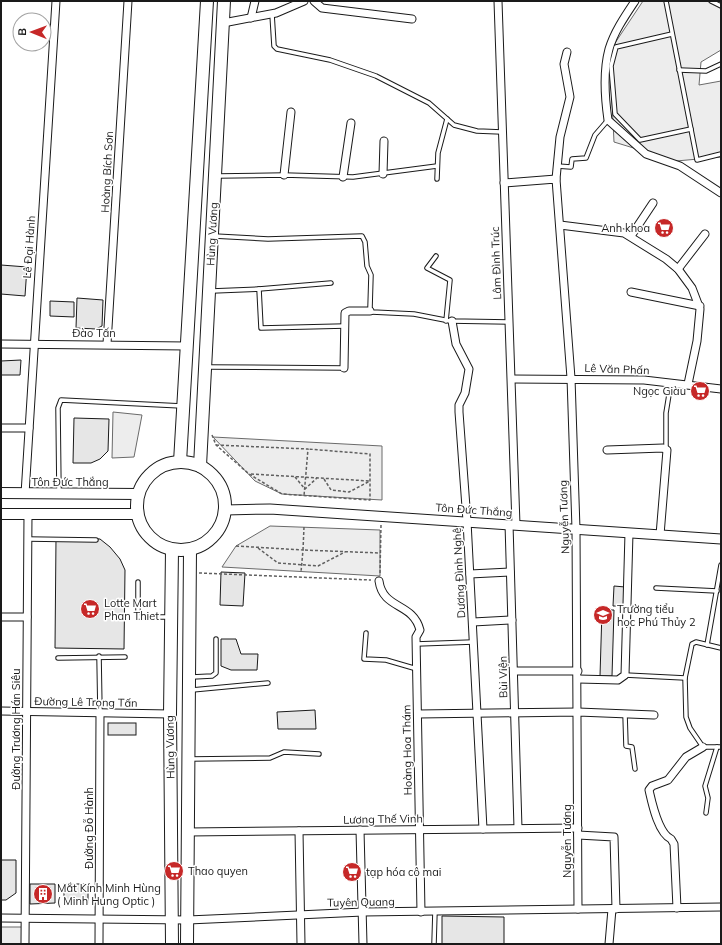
<svg xmlns="http://www.w3.org/2000/svg" width="722" height="945" font-family="Mulish,sans-serif">
<rect width="100%" height="100%" fill="#fff"/>
<g fill="#ededed" stroke="#6a6a6a">
<polygon points="643,1 721,1 721,50 701,62 699,85 721,81 721,157 676,161 614,142 610,62 615,43"/>
<polygon points="113,412 142,415 134,457 112,458"/>
<polygon points="213,437 382,446 382,500 282,494 255,481"/>
<polygon points="270,526 380,530 380,576 222,567 236,546"/>
<rect x="1" y="927" width="22" height="17"/>
</g>
<g fill="#e6e6e6" stroke="#1a1a1a">
<polygon points="1,265 27,267 25,296 1,294"/>
<polygon points="77,298 103,300 102,326 96,329 76,328"/>
<polygon points="50,301 74,302 74,317 50,316"/>
<polygon points="21,360 20,375 1,375 1,361"/>
<polygon points="74,418 109,419 108,451 100,459 91,463 73,463"/>
<polygon points="56,538 100,539 110,547 120,559 125,570 124,649 55,648"/>
<polygon points="221,572 245,573 243,606 220,605"/>
<polygon points="614,586 625,587 624,606 613,606"/>
<polygon points="602,610 614,610 612,676 600,676"/>
<polygon points="221,639 236,639 241,654 258,654 257,670 231,670 221,666"/>
<polygon points="315,710 316,729 278,729 277,712"/>
<rect x="108" y="723" width="28" height="12"/>
<polygon points="1,860 16,860 16,893 6,900 1,900"/>
<polygon points="30,884 55,884 55,903 30,904"/>
<rect x="64" y="884" width="24" height="19"/>
<polygon points="442,916 504,917 504,944 442,944"/>
</g>
<g fill="none" stroke-linecap="round" stroke-linejoin="round">
<g stroke="#1a1a1a" stroke-width="5.5">
<g id="service">
<polyline points="666,1 697,160 721,154"/>
<polyline points="711,1 721,6"/>
<polyline points="272,14 274,46 277,49 330,60 376,76 429,103 454,125 477,131 502,132"/>
<polyline points="672,34 616,47 611,66 615,114 640,140 691,129"/>
<polyline points="679,70 706,71 721,64"/>
<polyline points="557,166 571,167 572,159 586,158 595,135 608,120"/>
<polyline points="218,176 284,175 353,177 437,166"/>
<polyline points="437,179 438,153 447,119"/>
<polyline points="214,236 268,239 362,236 365,242 367,266 371,275 370,308 372,312 414,314 450,321 509,322"/>
<polyline points="436,256 427,268 450,280 446,321"/>
<polyline points="259,289 331,283"/>
<polyline points="212,291 259,289 261,328 345,326"/>
<polyline points="208,367 344,368"/>
<polyline points="666,449 666,413 671,382"/>
<polyline points="59,493 58,408 61,400 182,406"/>
<polyline points="28,539 96,540"/>
<polyline points="138,582 138,617 170,617"/>
<polyline points="656,588 717,591"/>
<polyline points="366,633 364,659 386,660 417,669"/>
<polyline points="416,644 473,642"/>
<polyline points="707,645 721,565"/>
<polyline points="721,648 696,642 692,644 685,678 686,717 690,728 703,747 721,747"/>
<polyline points="99,656 100,713"/>
<polyline points="58,658 125,657"/>
<polyline points="625,675 685,678"/>
<polyline points="192,677 212,676 216,673 216,639"/>
<polyline points="192,690 268,683"/>
<polyline points="625,714 626,746 632,747 635,769"/>
<polyline points="190,759 270,758 284,752 319,754"/>
<polyline points="706,813 708,798 705,786 717,747"/>
<polyline points="434,944 435,911"/>
</g>
</g>
<g stroke="#1a1a1a" stroke-width="9">
<g id="minor">
<polyline points="314,1 322,8 412,19"/>
<polyline points="498,1 516,525"/>
<path d="M 635,1 C 625,16 614,32 609,49 C 603,71 605,99 608,120 L 646,154 L 680,166 L 721,193"/>
<polyline points="251,18 255,1"/>
<polyline points="223,23 276,13 304,1"/>
<polyline points="383,174 384,141"/>
<polyline points="284,175 291,112"/>
<polyline points="343,177 351,123"/>
<polyline points="556,179 560,137 570,97 564,64 567,52"/>
<polyline points="504,183 556,179 571,378 576,529 578,909"/>
<polyline points="560,225 624,233 666,259 678,269 692,288 700,309 697,341 688,384"/>
<polyline points="631,236 653,203"/>
<polyline points="678,269 705,234"/>
<polyline points="631,292 700,306"/>
<polyline points="452,321 456,344 469,369 465,393 459,405 459,412 467,521 483,829"/>
<polyline points="1,344 187,346"/>
<polyline points="107,344 128,1"/>
<polyline points="344,368 345,313 349,311 370,311"/>
<polyline points="512,379 644,380 721,389"/>
<polyline points="1,428 29,428"/>
<polyline points="607,450 663,448 667,450 660,535"/>
<polyline points="25,494 56,1"/>
<polyline points="509,524 518,828"/>
<polyline points="470,574 510,572"/>
<path d="M 379,581 C 383,610 413,602 420,630 L 416,637 L 421,912"/>
<polyline points="1,617 27,617"/>
<polyline points="473,622 512,620"/>
<polyline points="514,671 578,671"/>
<polyline points="578,679 618,680 625,675 629,533"/>
<polyline points="1,711 170,714"/>
<polyline points="418,714 578,712 654,715"/>
<polyline points="360,830 363,944"/>
<polyline points="299,831 301,944"/>
<polyline points="188,832 578,828"/>
<polyline points="578,835 614,837 616,909"/>
<path d="M 677,908 L 674,844 L 671,839 C 658,833 652,803 649,790 L 652,786 L 668,780 L 686,757 L 703,747"/>
<polyline points="1,918 188,920 363,912 721,907"/>
<polyline points="25,944 28,514"/>
<polyline points="99,944 100,713"/>
<polyline points="609,944 612,909"/>
</g>
</g>
<g stroke="#1a1a1a" stroke-width="11">
<polyline id="tertiary" points="225,510 270,509 721,539"/>
</g>
<g stroke="#1a1a1a" stroke-width="12">
<g id="secondary">
<polyline points="1,493 139,494"/>
<polyline points="1,514 138,514"/>
</g>
</g>
<g stroke="#1a1a1a" stroke-width="14">
<g id="primary">
<circle cx="181" cy="506" r="44"/>
<polyline points="180,462 207,1"/>
<polyline points="200,466 224,1"/>
<polyline points="172,550 170,714 172,944"/>
<polyline points="187,944 190,550"/>
</g>
</g>
<g stroke="#5f5f5f" stroke-width="1.5" stroke-dasharray="3 2" stroke-linecap="butt">
<polyline points="212,435 216,445 249,474 282,494 370,500 370,454 308,449"/>
<polyline points="216,445 308,449 304,496"/>
<polyline points="251,474 370,481"/>
<polyline points="295,477 305,489 317,478"/>
<polyline points="324,479 331,490 349,492 370,481"/>
<polyline points="304,527 303,550 380,553"/>
<polyline points="236,546 303,550 301,572"/>
<polyline points="258,548 278,563 318,566 345,552"/>
<polyline points="199,573 371,580"/>
<polyline points="380,573 381,525"/>
</g>
<use href="#service" stroke="#fff" stroke-width="3.5"/>
<use href="#minor" stroke="#fff" stroke-width="7"/>
<use href="#tertiary" stroke="#fff" stroke-width="9"/>
<use href="#secondary" stroke="#fff" stroke-width="10"/>
<use href="#primary" stroke="#fff" stroke-width="12"/>
</g>
<defs>
<g id="supermarket-disc" transform="scale(1)"><circle r="9.5" fill="#c62828" stroke="#fff"/><path d="M-6-5.5h2.5l.6 2H6L4.5 2H-2.5L-4.4-4H-6ZM-1.5 3.2a1.3 1.3 0 1 0 .1 0ZM3 3.2a1.3 1.3 0 1 0 .1 0Z" fill="#fff"/></g>
<g id="school-disc" transform="scale(1)"><circle r="9.5" fill="#c62828" stroke="#fff"/><path d="M0-5L7-2L0 1L-7-2ZM-4 1L0 2.5L4 1V4Q0 6-4 4Z" fill="#fff"/></g>
<g id="building-disc" transform="scale(1)"><circle r="9.5" fill="#c62828" stroke="#fff"/><path d="M-4-6H4V6H1V3H-1V6H-4ZM-2.5-4.3h1.7v1.8h-1.7ZM.8-4.3h1.7v1.8H.8ZM-2.5-1h1.7V.8h-1.7ZM.8-1h1.7V.8H.8Z" fill="#fff"/></g>
</defs>
<g fill-rule="evenodd">
<use href="#supermarket-disc" x="664" y="228"/>
<use href="#supermarket-disc" x="700" y="391"/>
<use href="#supermarket-disc" x="90" y="609"/>
<use href="#school-disc" x="603" y="615"/>
<use href="#supermarket-disc" x="174" y="871"/>
<use href="#supermarket-disc" x="352" y="872"/>
<use href="#building-disc" x="43" y="894"/>
</g>
<g text-anchor="middle" dominant-baseline="central" stroke-width="3" stroke-linejoin="round" paint-order="stroke">
<g font-size="11" fill="#1a1a1a" stroke="#fff">
<text transform="translate(107 172) rotate(-87)">Hoàng Bích Sơn</text>
<text transform="translate(212 234) rotate(-87)">Hùng Vương</text>
<text transform="translate(29 247) rotate(-86)">Lê Đại Hành</text>
<text transform="translate(496 263) rotate(-92)">Lâm Đình Trúc</text>
<text x="94" y="333">Đào Tấn</text>
<text transform="translate(617 369) rotate(2)">Lê Văn Phấn</text>
<text x="70" y="482">Tôn Đức Thắng</text>
<text transform="translate(474 510) rotate(4)">Tôn Đức Thắng</text>
<text transform="translate(564 517) rotate(-92)">Nguyễn Tương</text>
<text transform="translate(459 573) rotate(-93)">Dương Đình Nghệ</text>
<text transform="translate(503 677) rotate(-91)">Bùi Viện</text>
<text transform="translate(86 702) rotate(1)">Đường Lê Trọng Tấn</text>
<text transform="translate(16 729) rotate(-90)">Đường Trương Hán Siêu</text>
<text transform="translate(170 747) rotate(-91)">Hùng Vương</text>
<text transform="translate(407 750) rotate(-91)">Hoàng Hoa Thám</text>
<text transform="translate(383 819) rotate(-1)">Lương Thế Vinh</text>
<text transform="translate(89 828) rotate(-90)">Đường Đỗ Hành</text>
<text transform="translate(567 841) rotate(-90)">Nguyễn Tương</text>
<text transform="translate(361 902) rotate(-1)">Tuyên Quang</text>
</g>
<g font-size="11" fill="#1a1a1a" stroke="#fff" text-anchor="start">
<text x="650" y="228" text-anchor="end">Anh khoa</text>
<text x="686" y="391" text-anchor="end">Ngọc Giàu</text>
<text x="104" y="603">Lotte Mart<tspan x="104" dy="13">Phan Thiet</tspan></text>
<text x="617" y="609">Trường tiểu<tspan x="617" dy="13">học Phú Thủy 2</tspan></text>
<text x="188" y="871">Thao quyen</text>
<text x="366" y="872">tạp hóa cô mai</text>
<text x="57" y="888">Mắt Kính Minh Hùng<tspan x="57" dy="13">( Minh Hung Optic )</tspan></text>
</g>
</g>
<rect width="722" height="945" fill="none" stroke="#1a1a1a" stroke-width="4"/>
<g transform="translate(32 32) rotate(271)"><circle r="19" fill="#ffffff" stroke="#a3a3a3"/>
<path d="M0-3L7 15L0 10L-7 15Z" fill="#c62828"/>
<text y="-6" font-size="11" font-weight="bold" text-anchor="middle" fill="#1a1a1a">B</text>
</g>
</svg>
